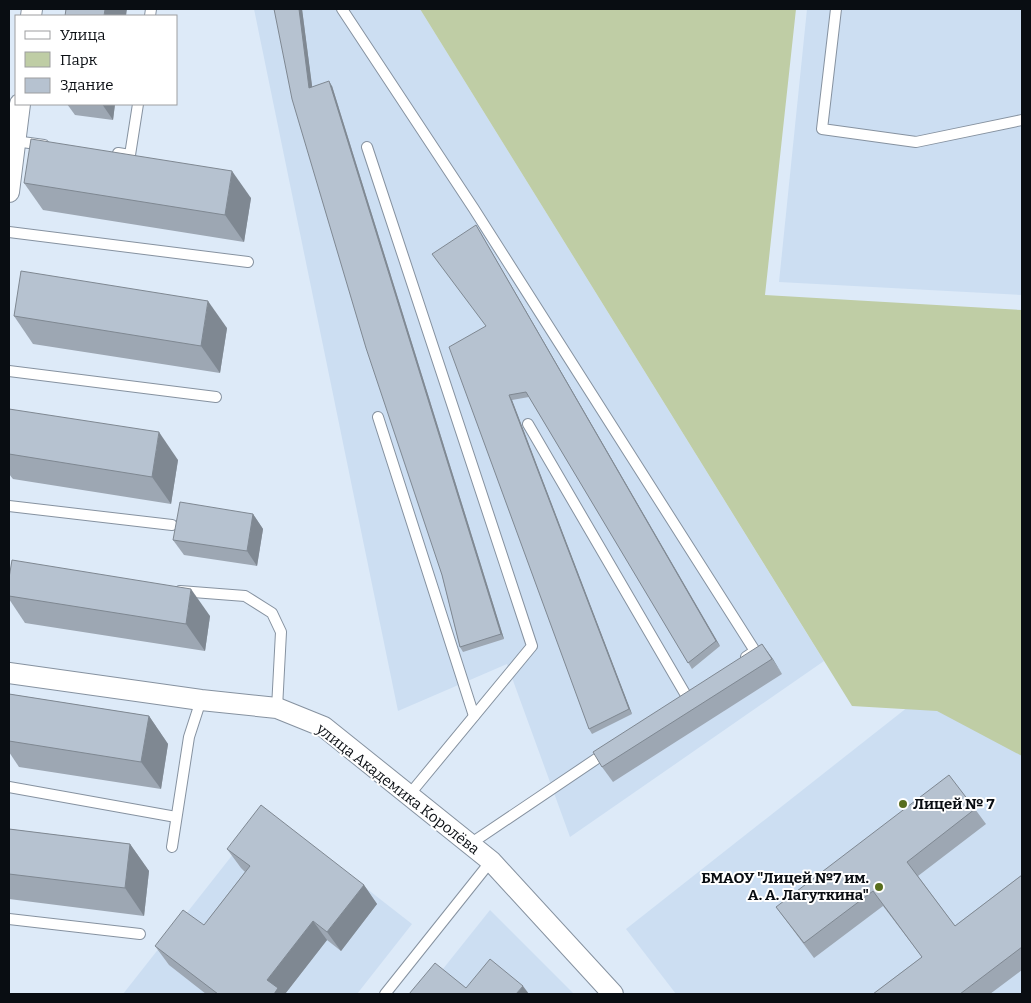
<svg xmlns="http://www.w3.org/2000/svg" width="1031" height="1003" font-family="Bitter,serif">
<rect width="100%" height="100%" fill="#ddeaf8"/>
<g fill="#ccdef2">
<polygon points="254,9 420,9 824,661 570,837 507,664 398,711"/>
<polygon points="807,9 1022,9 1022,295 779,282"/>
<polygon points="993,640 1022,678 1022,994 676,994 626,929"/>
<polygon points="267,811 412,924 357,994 123,994"/>
<polygon points="490,910 574,994 423,994"/>
</g>
<polygon fill="#bfcda5" points="420,9 796,9 765,295 1022,310 1022,756 937,711 852,706"/>
<g fill="none" stroke-linecap="round" stroke-linejoin="round">
<g stroke="#8692a0" stroke-width="12">
<g id="service">
<polyline points="342,9 474,209 755,651 746,657"/>
<polyline points="836,9 822,129 916,142 1022,120"/>
<polyline points="150,16 151,9"/>
<polyline points="15,141 44,145"/>
<polyline points="367,147 532,646 409,795"/>
<polyline points="118,153 130,155 138,104"/>
<polyline points="9,232 248,262"/>
<polyline points="9,371 216,397"/>
<polyline points="378,417 474,716"/>
<polyline points="528,424 687,697"/>
<polyline points="9,506 172,525"/>
<polyline points="180,591 245,596 272,613 281,632 277,708"/>
<polyline points="9,787 176,817"/>
<polyline points="470,844 608,751"/>
<polyline points="172,847 189,737 201,700"/>
<polyline points="9,919 140,934"/>
<polyline points="385,994 491,861"/>
</g>
</g>
<g stroke="#8692a0" stroke-width="22">
<g id="minor">
<polyline points="31,16 32,9"/>
<polyline points="9,192 20,104"/>
<polyline points="9,673 201,700 277,708 324,727 491,861 613,994"/>
</g>
</g>
<use href="#service" stroke="#fff" stroke-width="10"/>
<use href="#minor" stroke="#fff" stroke-width="20"/>
</g>
<g fill="#9da7b3">
<polygon points="274,9 302,9 312,87 332,86 504,639 463,652 460,647 442,575"/>
<polygon points="67,104 115,104 113,120 75,115"/>
<polygon points="24,183 251,198 244,242 43,210"/>
<polygon points="479,230 720,646 692,669 529,397 512,400 632,714 592,734 589,729 486,326"/>
<polygon points="14,316 227,328 220,373 33,344"/>
<polygon points="9,409 178,460 171,504 13,479 9,474"/>
<polygon points="253,514 263,529 257,566 184,555 173,540"/>
<polygon points="9,578 210,616 205,651 25,623 9,599"/>
<polygon points="762,644 782,674 613,782 602,767"/>
<polygon points="9,694 149,716 168,744 161,789 19,767 9,752"/>
<polygon points="975,809 986,824 918,876 955,926 1022,875 1022,970 990,994 873,994 922,957 883,906 814,958 776,907"/>
<polygon points="9,829 130,844 149,871 144,916 9,899"/>
<polygon points="227,849 364,885 377,904 341,951 327,940 285,994 206,994 169,965 155,946 204,925 245,872 241,868"/>
</g>
<g fill="#7f8892">
<polygon points="105,9 127,9 126,16 104,16"/>
<polygon points="299,9 302,9 313,93 309,88"/>
<polygon points="329,81 332,86 504,639 501,634"/>
<polygon points="102,104 115,104 113,120"/>
<polygon points="232,171 251,198 244,242 225,215"/>
<polygon points="476,225 479,230 720,646 716,641"/>
<polygon points="208,301 227,328 220,373 201,346"/>
<polygon points="509,395 512,400 632,714 629,709"/>
<polygon points="159,432 178,460 171,504 152,477"/>
<polygon points="253,514 263,529 257,566 247,551"/>
<polygon points="191,589 210,616 205,651 186,624"/>
<polygon points="762,644 773,659 782,674"/>
<polygon points="149,716 168,744 161,789 141,762"/>
<polygon points="130,844 149,871 144,916 125,888"/>
<polygon points="364,885 377,904 341,951 327,932"/>
<polygon points="313,921 327,940 285,994 274,994 267,980"/>
<polygon points="523,986 529,994 516,994"/>
</g>
<g fill="#b6c2d0" stroke="#7f8892">
<polygon points="66,9 105,9 104,16 65,16"/>
<polygon points="274,9 299,9 309,88 329,81 501,634 460,647 442,575 366,348 292,99"/>
<polygon points="31,139 232,171 225,215 24,183"/>
<polygon points="476,225 716,641 688,663 526,392 509,395 629,709 589,729 449,347 486,326 432,254"/>
<polygon points="21,271 208,301 201,346 14,316"/>
<polygon points="9,409 159,432 152,477 9,454"/>
<polygon points="180,502 253,514 247,551 173,540"/>
<polygon points="12,560 191,589 186,624 9,596 9,578"/>
<polygon points="762,644 772,659 602,767 593,752"/>
<polygon points="9,694 149,716 141,762 9,741"/>
<polygon points="949,775 975,809 907,862 955,926 1022,875 1022,947 960,994 873,994 922,957 873,891 804,943 776,907"/>
<polygon points="261,805 364,885 327,932 313,921 267,980 278,988 274,994 218,994 155,946 183,910 204,925 250,866 227,849"/>
<polygon points="9,829 130,844 125,888 9,874"/>
<polygon points="490,959 523,986 516,994 409,994 435,963 466,988"/>
</g>
<g fill="#586e1e" stroke="#fff" stroke-width="2">
<circle cx="903" cy="804" r="5"/>
<circle cx="879" cy="887" r="5"/>
</g>
<g text-anchor="middle" dominant-baseline="central" stroke-width="4" stroke-linejoin="round" paint-order="stroke">
<g font-size="15" fill="#090d12" stroke="#fff">
<text transform="translate(398 789) rotate(38)">улица Академика Королёва</text>
</g>
<g font-size="15" font-weight="bold" fill="#090d12" stroke="#fff" text-anchor="start">
<text x="913" y="804">Лицей № 7</text>
<text x="869" y="878" text-anchor="end">БМАОУ "Лицей №7 им.<tspan x="869" dy="17">А. А. Лагуткина"</tspan></text>
</g>
</g>
<rect width="1031" height="1003" fill="none" stroke="#090d12" stroke-width="20"/>
<rect x="15" y="15" width="162" height="90" fill="#ffffff" stroke="#9d9ea0"/>
<rect x="25" y="31" width="25" height="8" fill="#ffffff" stroke="#9d9ea0"/>
<text x="60" y="40" font-size="15" fill="#090d12">Улица</text>
<rect x="25" y="52" width="25" height="15" fill="#bfcda5" stroke="#9d9ea0"/>
<text x="60" y="65" font-size="15" fill="#090d12">Парк</text>
<rect x="25" y="78" width="25" height="15" fill="#b6c2d0" stroke="#9d9ea0"/>
<text x="60" y="90" font-size="15" fill="#090d12">Здание</text>
</svg>
